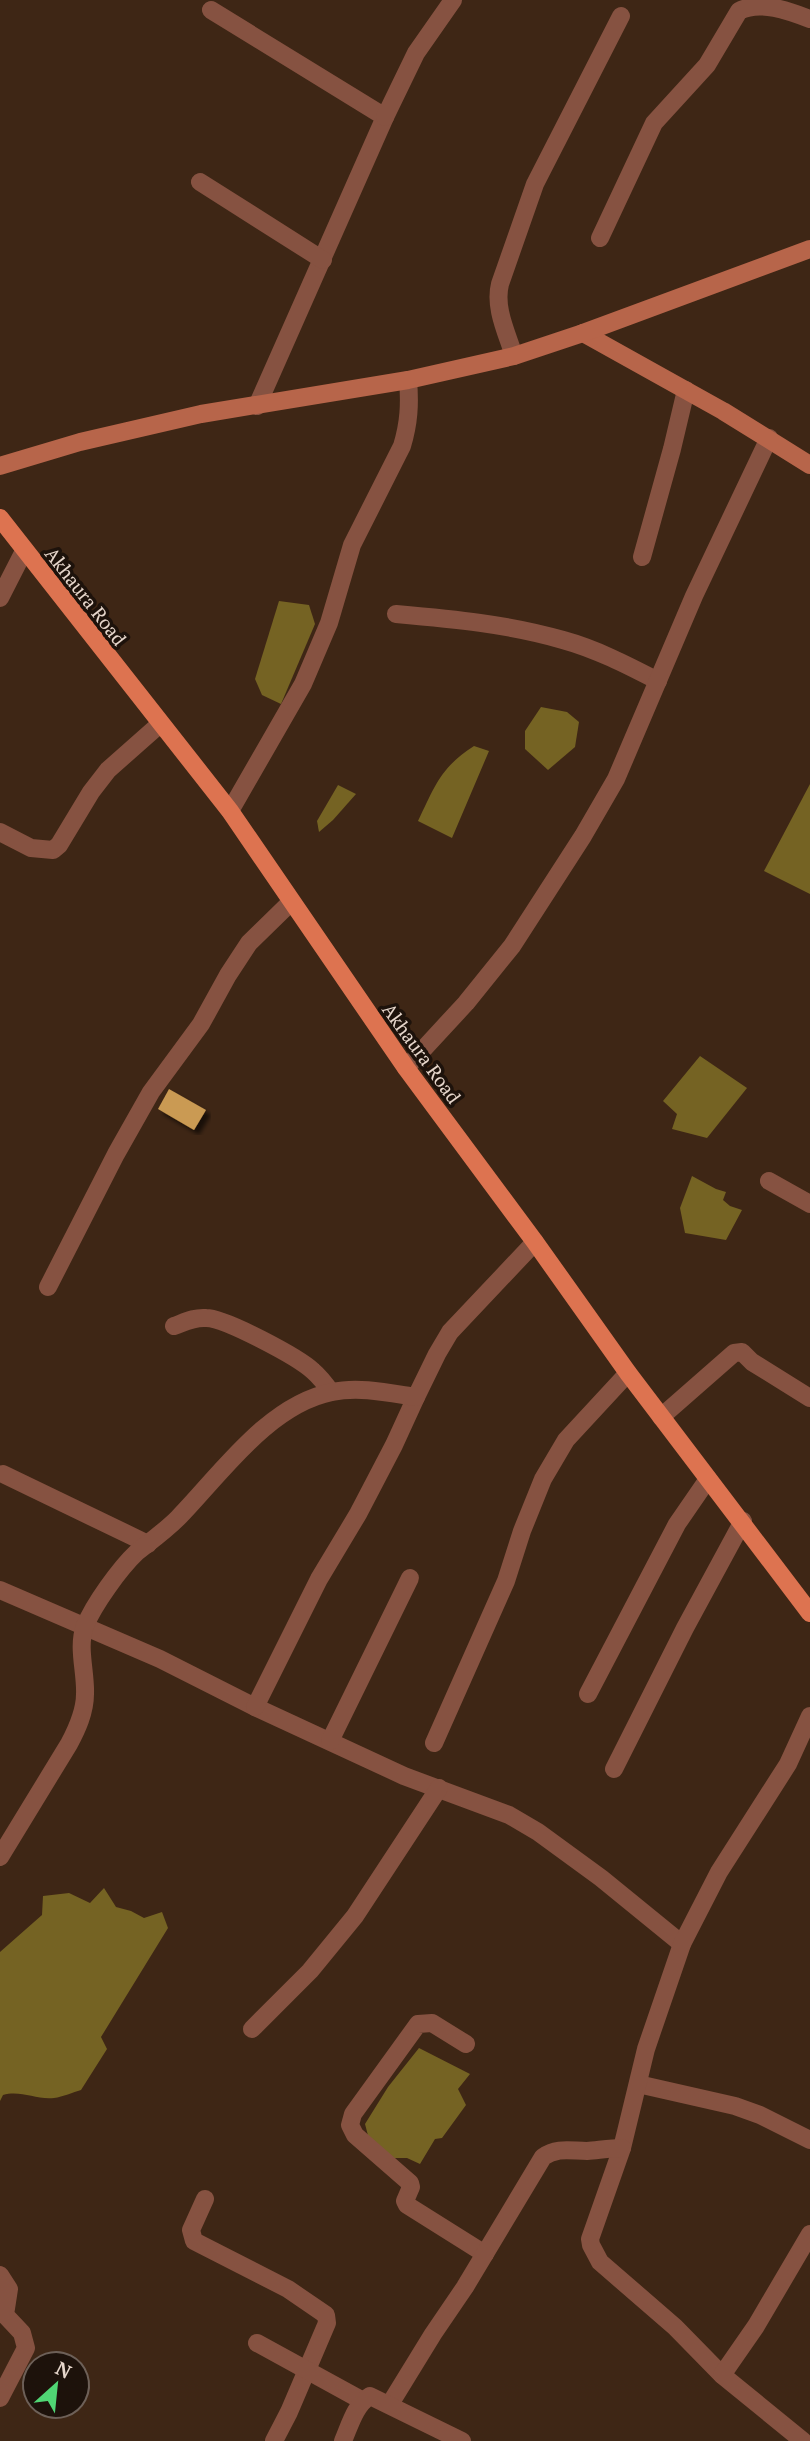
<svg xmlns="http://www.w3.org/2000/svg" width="810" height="2441" font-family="'PT Serif',serif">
<defs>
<filter id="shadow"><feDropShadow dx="5" dy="5" stdDeviation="2" flood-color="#0009"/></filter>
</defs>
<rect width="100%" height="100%" fill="#3e2615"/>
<g fill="#756323">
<polygon points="279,601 309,605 315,624 281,704 262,695 255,679"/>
<polygon points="541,707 567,712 579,722 575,747 548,770 525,749 525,731"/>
<path d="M 474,746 L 489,751 L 452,838 L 418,821 C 435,786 440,768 474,746 Z"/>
<polygon points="810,784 810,894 764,871"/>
<polygon points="338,785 356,794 333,820 319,832 317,821"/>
<polygon points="700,1056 747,1088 707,1138 672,1129 677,1114 663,1101"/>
<polygon points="692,1176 716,1189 726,1192 723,1200 730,1206 742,1210 726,1240 685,1233 680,1208"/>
<path d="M 104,1888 L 116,1907 L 131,1911 L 144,1918 L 162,1912 L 168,1928 L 101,2037 L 107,2049 L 81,2090 C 73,2092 63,2097 54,2098 C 36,2100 21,2090 3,2095 L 0,2101 L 0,1952 L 42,1915 L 43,1896 L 69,1893 L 90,1903 Z"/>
<polygon points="419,2048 470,2074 458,2089 466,2105 442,2138 435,2139 420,2164 407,2158 394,2158 371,2147 365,2124 388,2087"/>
</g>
<polygon fill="#ca9a52" filter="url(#shadow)" points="169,1089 206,1110 194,1130 158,1109"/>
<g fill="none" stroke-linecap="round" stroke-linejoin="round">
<g stroke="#865241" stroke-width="18">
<polyline points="211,10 385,117 257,406"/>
<polyline points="385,117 416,53 453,0"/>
<polyline points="200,182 323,260"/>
<path d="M 600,238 L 654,123 L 707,65 L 739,11 C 760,0 789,11 810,19"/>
<path d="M 514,356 C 507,333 494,308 500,284 L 535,184 L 621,16"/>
<polyline points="642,557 672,449 686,390"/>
<polyline points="0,598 24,551"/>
<path d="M 396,614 C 452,619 508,624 563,640 C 596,649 627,665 658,681"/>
<path d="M 230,811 L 303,684 L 329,623 L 352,545 L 402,446 C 409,423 410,404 408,380"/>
<polyline points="0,832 31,848 53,850 59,845 91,792 108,770 160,724"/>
<polyline points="406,1068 466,1003 512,946 583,836 616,779 694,596 769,438"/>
<polyline points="769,1181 810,1204"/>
<polyline points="48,1287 116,1154 151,1092 201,1024 228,975 249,943 291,902"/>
<path d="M 174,1326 C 185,1322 194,1317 206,1318 C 225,1318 298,1357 313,1371 C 320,1377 326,1385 331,1392"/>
<polyline points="661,1417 734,1353 742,1352 752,1362 810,1398"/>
<polyline points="3,1474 148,1544"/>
<polyline points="0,1590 160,1659 255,1707 404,1776 509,1815 538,1832 601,1878 682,1944"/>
<polyline points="588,1694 677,1524 708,1479"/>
<polyline points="255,1707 319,1579 358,1514 394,1445 416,1397"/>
<polyline points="330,1741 410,1578"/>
<polyline points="434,1743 506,1581 522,1531 543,1479 566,1440 628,1373"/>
<polyline points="614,1769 685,1628 743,1521"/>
<path d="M 0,1857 L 69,1744 C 77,1729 85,1712 85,1694 C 86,1672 77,1647 85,1626 C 94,1604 120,1568 137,1552 C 151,1541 165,1531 178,1518 C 221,1474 268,1405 332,1392 C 359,1386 390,1393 416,1397 L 437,1354 L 450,1332 L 535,1242"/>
<polyline points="252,2029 310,1971 355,1916 439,1788"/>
<polyline points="466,2044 432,2023 418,2024 353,2114 350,2125 355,2135 410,2183 411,2187 405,2201 407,2205 485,2254"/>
<polyline points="638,2084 735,2106 760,2115 810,2140"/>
<polyline points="205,2199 191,2230 194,2241 288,2289 326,2315 327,2323 289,2412 274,2441"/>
<polyline points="0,2275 9,2289 5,2315 22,2333 26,2348 0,2398"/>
<polyline points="257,2343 363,2401"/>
<polyline points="722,2375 675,2327 600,2262 591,2245 590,2239 622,2148 646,2049 682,1944 719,1872 788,1764 810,1716"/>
<path d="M 390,2404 L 433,2334 L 465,2287 L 543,2157 C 557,2147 571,2151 587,2151 C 599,2150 611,2148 622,2148"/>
<path d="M 343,2441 C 350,2425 355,2405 370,2396 L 462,2441"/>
<polyline points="803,2441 722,2375 756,2326 810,2234"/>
</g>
<g stroke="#b7654a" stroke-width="18">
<polyline points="583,333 723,411 810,465"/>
<polyline points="0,466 80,442 201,414 408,380 514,356 583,333 810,249"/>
</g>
<polyline stroke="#dd7350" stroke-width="18" points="0,518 230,811 406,1068 535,1242 628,1373 810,1613"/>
</g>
<g text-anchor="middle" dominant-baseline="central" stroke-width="7" stroke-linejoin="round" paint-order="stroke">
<g font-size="19" fill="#e6d6cb" stroke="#1d120b">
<text transform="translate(86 596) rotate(52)">Akhaura Road</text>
<text transform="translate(422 1053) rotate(54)">Akhaura Road</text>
</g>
</g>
<g transform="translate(56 2385) rotate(27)"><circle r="33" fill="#1d120b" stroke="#6d6058" stroke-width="2"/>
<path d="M0-5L12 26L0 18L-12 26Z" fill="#50d674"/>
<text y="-10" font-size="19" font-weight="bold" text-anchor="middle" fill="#e6d6cb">N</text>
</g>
</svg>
